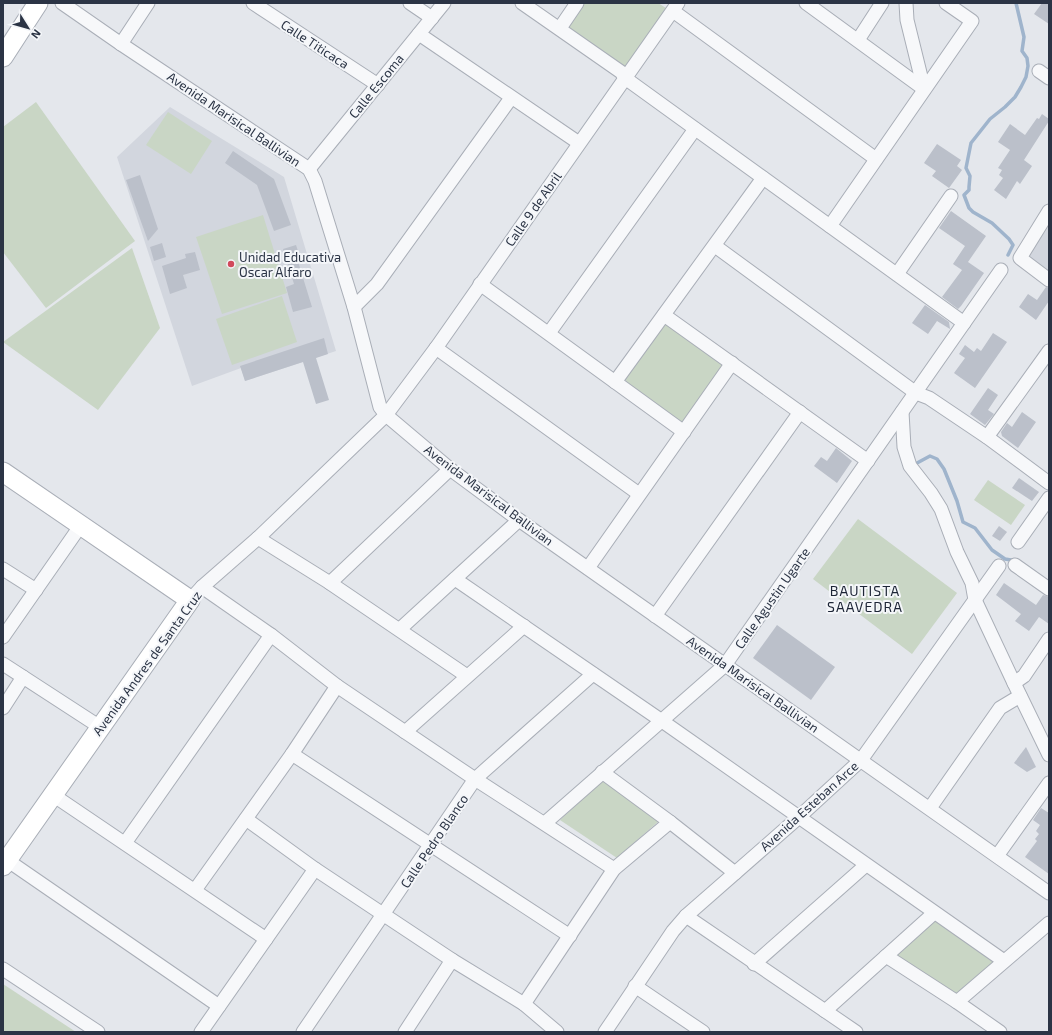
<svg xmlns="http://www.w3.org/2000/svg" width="1052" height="1035" font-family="'Exo 2',sans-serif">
<rect width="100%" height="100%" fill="#e4e7ec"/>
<g fill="#d2d6de">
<polygon points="170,107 284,177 336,351 245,381 241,368 192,386 117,157"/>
<polygon points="1049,226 1049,272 1031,259 1030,256 1030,253"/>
</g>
<g fill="#c9d6c5">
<polygon points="584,3 658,3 666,8 624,69 566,28"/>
<polygon points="36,102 135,241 46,308 3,252 3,127"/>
<polygon points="168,112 212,141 191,174 146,145"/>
<polygon points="263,215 287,293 222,314 196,237"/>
<polygon points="132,248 160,328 98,410 3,342"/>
<polygon points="282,296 297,342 232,365 216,319"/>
<polygon points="666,322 723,362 724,367 685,423 680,424 626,384 626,377"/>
<polygon points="988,480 1025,505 1011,525 974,500"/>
<polygon points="858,519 957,593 912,654 813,579"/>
<polygon points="604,779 660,820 617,858 560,820"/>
<polygon points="935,920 994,961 995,963 956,996 897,955 898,952"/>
<polygon points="3,984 76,1032 3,1032"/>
</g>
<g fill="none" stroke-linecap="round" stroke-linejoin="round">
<g stroke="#9fb4cc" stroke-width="3.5">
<polyline points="1008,255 1013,245 1009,239 992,223 973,212 969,208 964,195 969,190 969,187 970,176 966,168 971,143 990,119 1005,107 1015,97 1021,87 1026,77 1028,66 1027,58 1022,51 1024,37 1016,3"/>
<polyline points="917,463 930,456 937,459 944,469 957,501 963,522 975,528 992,550 1005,559 1011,560"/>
</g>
</g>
<g fill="#bbc0ca">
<polygon points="1042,3 1049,3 1049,24 1034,14"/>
<polygon points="1042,114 1049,119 1049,121 1024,160 1032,166 1020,184 1017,181 1006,199 994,190 1003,178 999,175 1002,170 998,168 1010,150 998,142 1010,124 1025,135 1037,118 1039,119"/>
<polygon points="937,144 961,160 957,166 962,170 949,188 932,176 936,171 924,163"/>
<polygon points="233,151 274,179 291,225 274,231 257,185 225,163"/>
<polygon points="140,175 158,229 148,241 126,180"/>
<polygon points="951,211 986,236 968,262 984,273 961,306 958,309 942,297 962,270 953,264 965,246 939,228"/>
<polygon points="162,243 166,257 154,261 150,247"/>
<polygon points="296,245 299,254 296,255 312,307 293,312 286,287 294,284 283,249"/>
<polygon points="195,252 200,270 183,275 187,288 170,294 162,266 186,258 185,254"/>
<polygon points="1046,287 1049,288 1049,301 1036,320 1019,307 1028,294 1037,300"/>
<polygon points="925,305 949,322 950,329 937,321 928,334 912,323"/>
<polygon points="993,333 1007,342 975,388 954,373 965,358 959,354 965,345 974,352 977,348 981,351"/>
<polygon points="324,338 328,354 316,358 329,400 316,404 303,362 245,381 240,366"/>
<polygon points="988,388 998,395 988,410 994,414 985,425 970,414"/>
<polygon points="1022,412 1036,422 1018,448 1002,436 1001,432 1007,423 1012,427"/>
<polygon points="836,448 852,461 837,483 814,466 821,457 827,461"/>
<polygon points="1019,478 1039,492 1032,501 1012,488"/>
<polygon points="999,526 1007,532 1000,541 992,536"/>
<polygon points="1004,583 1036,605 1043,595 1049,597 1049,624 1039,617 1029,631 1015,621 1021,614 996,595"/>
<polygon points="777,625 835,667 811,700 753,658"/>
<polygon points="1026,747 1036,767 1027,772 1014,763"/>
<polygon points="1041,808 1049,813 1049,874 1025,857 1037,841 1035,839 1039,834 1036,831 1040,825 1033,820"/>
</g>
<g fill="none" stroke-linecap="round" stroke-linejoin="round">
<g stroke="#a9aeb7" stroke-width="15">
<g id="street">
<polyline points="62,3 121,44 309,169 315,181 354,307 380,407 386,415 450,469 519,520 1049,893"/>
<polyline points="253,3 378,85"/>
<polyline points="410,3 432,18"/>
<polyline points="522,3 621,72 625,78 964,323"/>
<polyline points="806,3 924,89"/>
<polyline points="906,3 907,20 924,89"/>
<polyline points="673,11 876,159"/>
<polyline points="560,28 577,3"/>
<polyline points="419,34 579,143"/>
<polyline points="858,40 882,3"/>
<polyline points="121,44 148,3"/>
<polyline points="1039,71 1049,78"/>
<polyline points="309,169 444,3"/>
<polyline points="1049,211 1020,258 1049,280"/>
<polyline points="830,226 972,21 946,3"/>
<polyline points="715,246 916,393 929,398 987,437 1049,483"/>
<polyline points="897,274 951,196"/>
<polyline points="480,284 684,432"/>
<polyline points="354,307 377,284 511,98"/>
<polyline points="664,315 868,461"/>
<polyline points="549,333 695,129"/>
<polyline points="436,348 639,494"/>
<polyline points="615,382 763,178"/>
<polyline points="902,412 904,447 910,466 931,493 941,509 957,552 972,583 975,600 1014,683 1049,755"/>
<polyline points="987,437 1049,351"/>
<polyline points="258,538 330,583 467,676"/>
<polyline points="1018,542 1049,498"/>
<polyline points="1015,565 1049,589"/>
<polyline points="588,568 732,363"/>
<polyline points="3,569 36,590"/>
<polyline points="455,579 662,721 1004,961"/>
<polyline points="330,583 450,469"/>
<polyline points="202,587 271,635 337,686 475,779 614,869"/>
<polyline points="190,600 202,587 258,538 386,415 436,348 678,3"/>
<polyline points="655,616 800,412"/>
<polyline points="400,629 519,520"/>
<polyline points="3,637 81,525"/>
<polyline points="3,664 100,727"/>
<polyline points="1014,683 1024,676 1049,639"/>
<polyline points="3,708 23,677"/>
<polyline points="405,732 524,626"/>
<polyline points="292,754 570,936"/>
<polyline points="602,772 670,822 735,873"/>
<polyline points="53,795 266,939"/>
<polyline points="930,808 1000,708 1020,696"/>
<polyline points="246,819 315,869 452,960 524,1004 557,1032"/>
<polyline points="545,823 725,665 1001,270"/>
<polyline points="125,843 271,635"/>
<polyline points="997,856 1049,783"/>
<polyline points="7,860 219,1006"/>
<polyline points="195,890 292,754 337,686"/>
<polyline points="686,916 856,1032"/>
<polyline points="886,956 957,1002 1000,1032"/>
<polyline points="754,964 866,865"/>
<polyline points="3,969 98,1032"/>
<polyline points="635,986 703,1032"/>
<polyline points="957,1002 1049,923"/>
<polyline points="524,1004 614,869 670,822"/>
<polyline points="825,1011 934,913"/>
<polyline points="201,1032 315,869"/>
<polyline points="303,1032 475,779 593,674"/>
<polyline points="405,1032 452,960"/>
<polyline points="605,1032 673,931 686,916 799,817 861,760 999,566"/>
</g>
</g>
<g stroke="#a9aeb7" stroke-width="21">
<g id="secondary">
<polyline points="3,57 38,3"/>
<polyline points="3,472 190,600 3,866"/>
</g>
</g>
<use href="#street" stroke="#f7f8fa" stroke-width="13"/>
<use href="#secondary" stroke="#fff" stroke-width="19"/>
</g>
<circle fill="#d1495b" stroke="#f4f6f9" stroke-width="1.5" cx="231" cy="264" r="4"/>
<g text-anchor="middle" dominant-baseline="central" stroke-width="4" stroke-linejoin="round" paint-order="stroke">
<g font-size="13" fill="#2b3445" stroke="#f4f6f9">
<text transform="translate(315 44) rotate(33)">Calle Titicaca</text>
<text transform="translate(376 86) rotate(-51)">Calle Escoma</text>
<text transform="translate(234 119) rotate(34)">Avenida Marisical Ballivian</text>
<text transform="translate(533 209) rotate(-55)">Calle 9 de Abril</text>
<text transform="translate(489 495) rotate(37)">Avenida Marisical Ballivian</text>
<text transform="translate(772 598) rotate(-55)">Calle Agustin Ugarte</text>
<text transform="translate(147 663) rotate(-54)">Avenida Andres de Santa Cruz</text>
<text transform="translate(753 684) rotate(35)">Avenida Marisical Ballivian</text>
<text transform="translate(809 806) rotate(-42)">Avenida Esteban Arce</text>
<text transform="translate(434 841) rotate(-56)">Calle Pedro Blanco</text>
</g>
<g font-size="13" fill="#2b3445" stroke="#f4f6f9" text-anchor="start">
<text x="239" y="257">Unidad Educativa<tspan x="239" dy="15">Oscar Alfaro</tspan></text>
</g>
<g font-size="14" letter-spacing="1" fill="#1d2536" stroke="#f4f6f9">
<text x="865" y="590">BAUTISTA<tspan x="865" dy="16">SAAVEDRA</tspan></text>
</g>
</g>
<rect width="1052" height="1035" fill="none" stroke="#2b3445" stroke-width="8"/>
<g transform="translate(28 28) rotate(127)" stroke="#f4f6f9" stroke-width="3" paint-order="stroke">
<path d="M0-3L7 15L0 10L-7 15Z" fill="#2b3445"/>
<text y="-6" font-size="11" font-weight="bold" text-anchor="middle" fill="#2b3445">N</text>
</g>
</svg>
